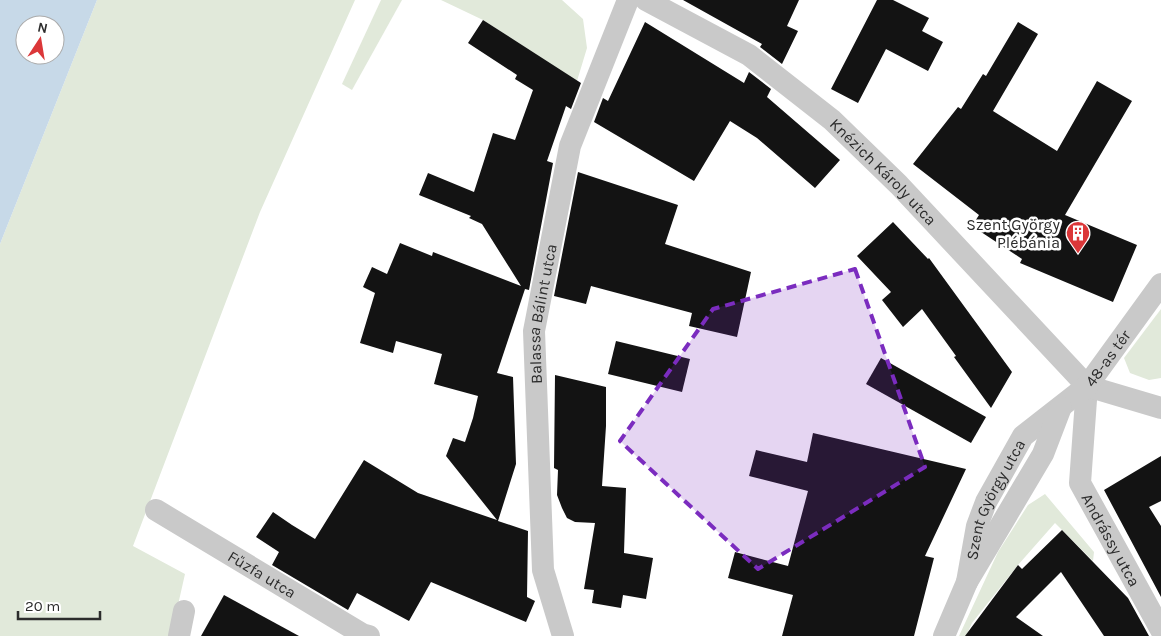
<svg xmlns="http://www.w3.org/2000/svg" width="1161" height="636" font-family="Karla,sans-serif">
<rect width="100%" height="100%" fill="#fff"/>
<g fill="#e1e9da">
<polygon points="97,0 355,0 260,212 133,546 185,574 171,636 0,636 0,244"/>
<polygon points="381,0 402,0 352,90 342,84"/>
<polygon points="441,0 562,0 583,19 587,48 577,81 483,20"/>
<polygon points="1161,309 1161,378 1149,380 1130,373 1124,358"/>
<polygon points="1045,494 1094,552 1093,561 1055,523 1018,565 972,623 966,636 959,636 998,552 1028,505"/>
</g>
<path fill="#c7d9e8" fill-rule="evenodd" d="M 0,0 L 97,0 L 0,244 ZM 25,25 L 55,25 L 55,55 L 25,55 Z"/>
<g fill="#131313">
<polygon points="683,0 799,0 787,26 798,31 782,64 760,47 762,44"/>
<polygon points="877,0 893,0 929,18 922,31 943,42 928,71 886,49 858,103 831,89"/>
<polygon points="483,20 581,83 571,109 566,106 547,161 553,163 529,290 525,289 497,373 513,377 516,464 498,521 528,531 527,597 535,601 526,622 431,582 409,621 357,593 348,610 272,565 279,552 256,537 273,512 292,525 315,539 364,460 418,493 497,520 446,456 453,438 465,442 473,418 478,396 434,384 442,354 396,341 393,353 360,343 375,293 363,287 372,267 387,274 400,243 432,256 433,252 521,286 482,224 469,218 471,216 419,195 428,173 474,192 493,133 515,140 533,90 515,79 517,75 468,43"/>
<polygon points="645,22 744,83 749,72 771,89 767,97 840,160 815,188 757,138 730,121 694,181 594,122 603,98 608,101"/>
<polygon points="1018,22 1038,34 993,111 1057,151 1097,81 1132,101 1065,215 1137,245 1113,302 1020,263 1022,259 972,226 979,215 913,164 958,107 961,109 983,74 986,76"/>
<polygon points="578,172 678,205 665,244 751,272 737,337 689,326 692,313 591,286 586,304 554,296"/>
<polygon points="893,222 928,259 929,258 1012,372 991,408 954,357 956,356 922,309 903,327 882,300 891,292 857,256"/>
<polygon points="616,341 690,359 682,392 608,374"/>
<polygon points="881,358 986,417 971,443 866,384"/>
<polygon points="555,375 606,387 606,426 602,486 626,488 624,553 653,558 646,599 623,595 621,608 592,603 594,590 584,589 595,523 575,522 567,518 562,508 557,495 558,470 554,468"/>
<polygon points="813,433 966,469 925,556 934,558 914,636 782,636 793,595 728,578 735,552 788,566 808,491 749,476 756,450 807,462"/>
<polygon points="1161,456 1161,501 1149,507 1161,526 1161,597 1104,490"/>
<polygon points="1062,530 1128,598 1149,636 1104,636 1061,572 1016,617 1043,636 965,636 1018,565 1022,569"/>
<polygon points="224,595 299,636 201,636"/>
</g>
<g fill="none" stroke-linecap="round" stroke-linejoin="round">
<g stroke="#c9c9c9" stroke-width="22">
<path id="s1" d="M 646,0 L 749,55 L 832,120 L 899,185 L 1087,386"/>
<path id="s2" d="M 1087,386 L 1080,483 L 1161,630"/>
<polyline points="1087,386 1161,408"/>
<path id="s3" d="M 156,510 L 362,634 L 369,636"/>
<path id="s4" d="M 967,582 L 977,526 L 986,502 L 1023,436 L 1087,386 L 1161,284"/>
<polyline points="179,636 184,611"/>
<path id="s5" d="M 563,636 L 543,570 L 534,331 L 570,146 L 628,0"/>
<polyline points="944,636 967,582 1043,454 1061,407"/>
</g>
</g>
<path fill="#7b2cbf" fill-opacity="0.2" stroke="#7b2cbf" stroke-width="4" stroke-dasharray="10 6" stroke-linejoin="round" d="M 855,269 L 925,467 L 758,569 L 620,441 L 713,309 Z"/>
<defs>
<g id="building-pin" transform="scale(1.25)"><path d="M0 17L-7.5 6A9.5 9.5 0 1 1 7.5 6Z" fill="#db3739" stroke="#fff"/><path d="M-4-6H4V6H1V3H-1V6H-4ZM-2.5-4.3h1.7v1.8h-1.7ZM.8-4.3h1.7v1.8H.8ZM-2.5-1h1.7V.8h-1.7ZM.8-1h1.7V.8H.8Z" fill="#fff"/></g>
</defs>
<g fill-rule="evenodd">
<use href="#building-pin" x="1078" y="233"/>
</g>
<g text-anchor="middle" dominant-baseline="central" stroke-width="5" stroke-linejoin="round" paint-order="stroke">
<g font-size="16" fill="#2c2c2c" stroke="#fff">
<text stroke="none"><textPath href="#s1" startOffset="295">Knézich Károly utca</textPath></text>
<text stroke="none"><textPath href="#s5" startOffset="326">Balassa Bálint utca</textPath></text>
<text stroke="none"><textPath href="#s4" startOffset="274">48-as tér</textPath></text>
<text stroke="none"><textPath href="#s4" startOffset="88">Szent György utca</textPath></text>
<text stroke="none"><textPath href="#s2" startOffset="162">Andrássy utca</textPath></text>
<text stroke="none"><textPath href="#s3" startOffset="124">Fűzfa utca</textPath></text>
</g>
<g font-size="16" fill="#2c2c2c" stroke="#fff" text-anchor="end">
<text x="1060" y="224">Szent György<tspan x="1060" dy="18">Plébánia</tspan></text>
</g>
</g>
<g transform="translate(40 40) rotate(12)"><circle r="24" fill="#ffffff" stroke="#ababab"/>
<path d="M0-4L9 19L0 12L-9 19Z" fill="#db3739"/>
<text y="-8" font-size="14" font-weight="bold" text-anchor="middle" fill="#2c2c2c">N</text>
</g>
<path d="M18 611v8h82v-8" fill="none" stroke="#2c2c2c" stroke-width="2.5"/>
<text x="25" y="611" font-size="15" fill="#2c2c2c" stroke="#ffffff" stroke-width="4" paint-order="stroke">20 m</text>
</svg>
